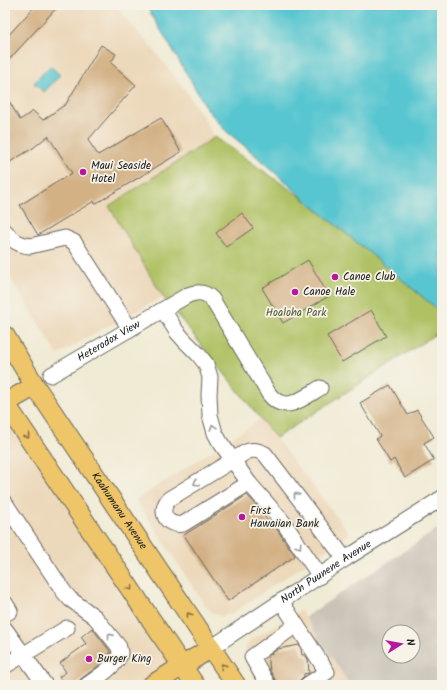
<svg xmlns="http://www.w3.org/2000/svg" width="447" height="690" font-family="Kalam,sans-serif">
<rect width="100%" height="100%" fill="#f7f3e8"/>
<filter id="ink" filterUnits="userSpaceOnUse"><feTurbulence type="fractalNoise" baseFrequency=".025" numOctaves="2"/><feDisplacementMap in="SourceGraphic" scale="8" xChannelSelector="R" yChannelSelector="G"/><feConvolveMatrix kernelMatrix="1 2 1 2 8 2 1 2 1" color-interpolation-filters="sRGB"/></filter>
<filter id="wash" filterUnits="userSpaceOnUse"><feTurbulence type="fractalNoise" baseFrequency=".012" numOctaves="4" result="noise"/><feDisplacementMap in="SourceGraphic" scale="16" xChannelSelector="R" yChannelSelector="G"/><feGaussianBlur stdDeviation="0.9" result="paint"/><feColorMatrix in="noise" values="0 0 0 0 0 0 0 0 0 0 0 0 0 0 0 0 0 1.4 0 .05"/><feComposite in="paint" operator="in"/></filter>
<g filter="url(#wash)">
<rect width="100%" height="100%" fill="#f0ebd4"/>
<g fill="#ecd8ba">
<polygon points="5,5 115,5 151,47 187,92 215,137 109,206 163,297 106,327 58,355 5,269"/>
<polygon points="5,403 182,666 154,685 5,685"/>
<polygon points="261,419 350,534 231,614 222,616 217,615 213,613 207,608 136,500"/>
<polygon points="301,610 305,617 350,685 259,685 247,665 245,660 245,651 247,645 250,641"/>
</g>
<path fill="#cbc3b8" fill-rule="evenodd" d="M 442,526 L 442,685 L 350,685 L 305,617 ZM 389,632 L 413,632 L 413,656 L 389,656 Z"/>
<polygon fill="#afc164" stroke="#666e40" points="215,137 308,202 442,313 442,330 276,438 163,297 109,206"/>
<g fill="#59c6d0" stroke="#3a7176">
<polygon points="146,5 442,5 442,313 308,202 247,148 226,131 208,110"/>
<polygon points="50,66 60,75 44,92 34,83"/>
</g>
<g id="blocks">
<g fill="#d3b185">
<polygon points="36,5 59,5 5,64 5,39"/>
<polygon points="101,45 116,54 111,63 136,85 88,140 98,155 161,118 181,152 95,204 94,201 38,235 20,205 72,173 48,136 33,148 5,165 5,94 20,120 33,111 43,120 66,104"/>
<polygon points="242,213 253,228 226,247 216,233"/>
<polygon points="308,260 329,296 283,323 262,288"/>
<polygon points="371,310 386,336 342,362 327,336"/>
<polygon points="390,385 408,415 417,410 434,437 424,443 434,460 405,478 394,459 390,462 376,439 380,436 360,403"/>
<polygon points="247,495 259,508 273,529 275,527 276,528 295,556 228,601 184,535"/>
<polygon points="92,628 110,651 110,653 101,664 82,678 79,681 78,685 64,685 59,677 66,672 60,663 86,644 81,637"/>
<polygon points="299,645 301,649 302,655 305,655 308,659 309,673 304,674 304,676 299,681 298,683 289,685 277,685 276,681 270,671 268,656 278,649"/>
</g>
</g>
</g>
<g filter="url(#ink)">
<use href="#blocks" fill-opacity="0" stroke="#66645c" stroke-width="1"/>
<g fill="none" stroke-linecap="round" stroke-linejoin="round">
<g stroke="#66645c" stroke-width="17">
<g id="minor">
<path d="M 5,231 C 11,240 19,245 30,246 L 65,238 L 74,242 L 130,329"/>
<polyline points="163,310 177,332 186,342 198,354 206,364 210,377 209,395 210,415 215,433 220,442 249,483 283,522 320,576"/>
<path id="s1" d="M 51,375 L 188,295 C 198,291 205,292 212,299 L 269,394 C 285,415 303,398 320,388"/>
<path d="M 249,483 L 183,524 C 166,527 158,511 169,499 L 246,452 C 253,449 258,450 265,454 L 345,559"/>
<path d="M 5,503 L 64,592 L 70,599 L 95,617 L 119,647 C 119,648 120,652 120,653 C 119,664 96,679 87,685"/>
<polyline points="281,601 327,672 307,685"/>
<polyline points="5,603 10,611 5,614"/>
<polyline points="5,629 45,685"/>
<path id="s2" d="M 211,648 L 345,559 L 442,498"/>
<polyline points="5,666 67,628"/>
<polyline points="268,685 252,657 296,625"/>
</g>
</g>
<g stroke="#66645c" stroke-width="21">
<g id="major">
<path id="s3" d="M 5,336 L 35,386 L 236,685"/>
<polyline points="5,403 195,685"/>
<polyline points="5,403 35,386"/>
<polyline points="152,685 211,648"/>
</g>
</g>
<use href="#minor" stroke="#fff" stroke-width="15"/>
<use href="#major" stroke="#eec569" stroke-width="19"/>
</g>
<defs><path id="oneway-chevron" d="M-2-3.5L2.5 0L-2 3.5" fill="none" stroke-width="1.6" stroke-linecap="round" stroke-linejoin="round"/></defs>
<g stroke="#999">
<use href="#oneway-chevron" transform="translate(213 427) rotate(-107)"/>
<use href="#oneway-chevron" transform="translate(196 483) rotate(149)"/>
<use href="#oneway-chevron" transform="translate(296 495) rotate(-128)"/>
<use href="#oneway-chevron" transform="translate(299 546) rotate(56)"/>
<use href="#oneway-chevron" transform="translate(110 636) rotate(-129)"/>
</g>
<g stroke="#857042">
<use href="#oneway-chevron" transform="translate(27 436) rotate(56)"/>
<use href="#oneway-chevron" transform="translate(130 588) rotate(56)"/>
<use href="#oneway-chevron" transform="translate(189 615) rotate(-124)"/>
<use href="#oneway-chevron" transform="translate(223 666) rotate(-124)"/>
</g>
</g>
<g fill="#b5179e" stroke="#f7f3e8" stroke-width="1.5">
<circle cx="83" cy="172" r="4"/>
<circle cx="335" cy="277" r="4"/>
<circle cx="295" cy="292" r="4"/>
<circle cx="242" cy="517" r="4"/>
<circle cx="89" cy="659" r="4"/>
</g>
<g text-anchor="middle" dominant-baseline="central" stroke-width="3.5" stroke-linejoin="round" paint-order="stroke">
<g font-size="11" fill="#1c1c1c" stroke="#f7f3e8" text-anchor="start">
<text x="91" y="166">Maui Seaside<tspan x="91" dy="13">Hotel</tspan></text>
<text x="343" y="277">Canoe Club</text>
<text x="303" y="292">Canoe Hale</text>
<text x="250" y="511">First<tspan x="250" dy="13">Hawaiian Bank</tspan></text>
<text x="97" y="659">Burger King</text>
</g>
<g font-size="11" fill="#4f5635" stroke="#f7f3e8">
<text x="296" y="313">Hoaloha Park</text>
</g>
<g font-size="11" fill="#1c1c1c" stroke="#f7f3e8">
<text stroke="none"><textPath href="#s1" startOffset="67">Heterodox View</textPath></text>
<text stroke="none"><textPath href="#s3" startOffset="209">Kaahumanu Avenue</textPath></text>
<text stroke="none"><textPath href="#s2" startOffset="138">North Puunene Avenue</textPath></text>
</g>
</g>
<rect width="447" height="690" fill="none" stroke="#f7f3e8" stroke-width="20"/>
<g transform="translate(401 644) rotate(79)"><circle r="19" fill="#f7f3e8" stroke="#9f9d96"/>
<path d="M0-3L7 15L0 10L-7 15Z" fill="#b5179e"/>
<text y="-6" font-size="11" font-weight="bold" text-anchor="middle" fill="#1c1c1c">N</text>
</g>
</svg>
